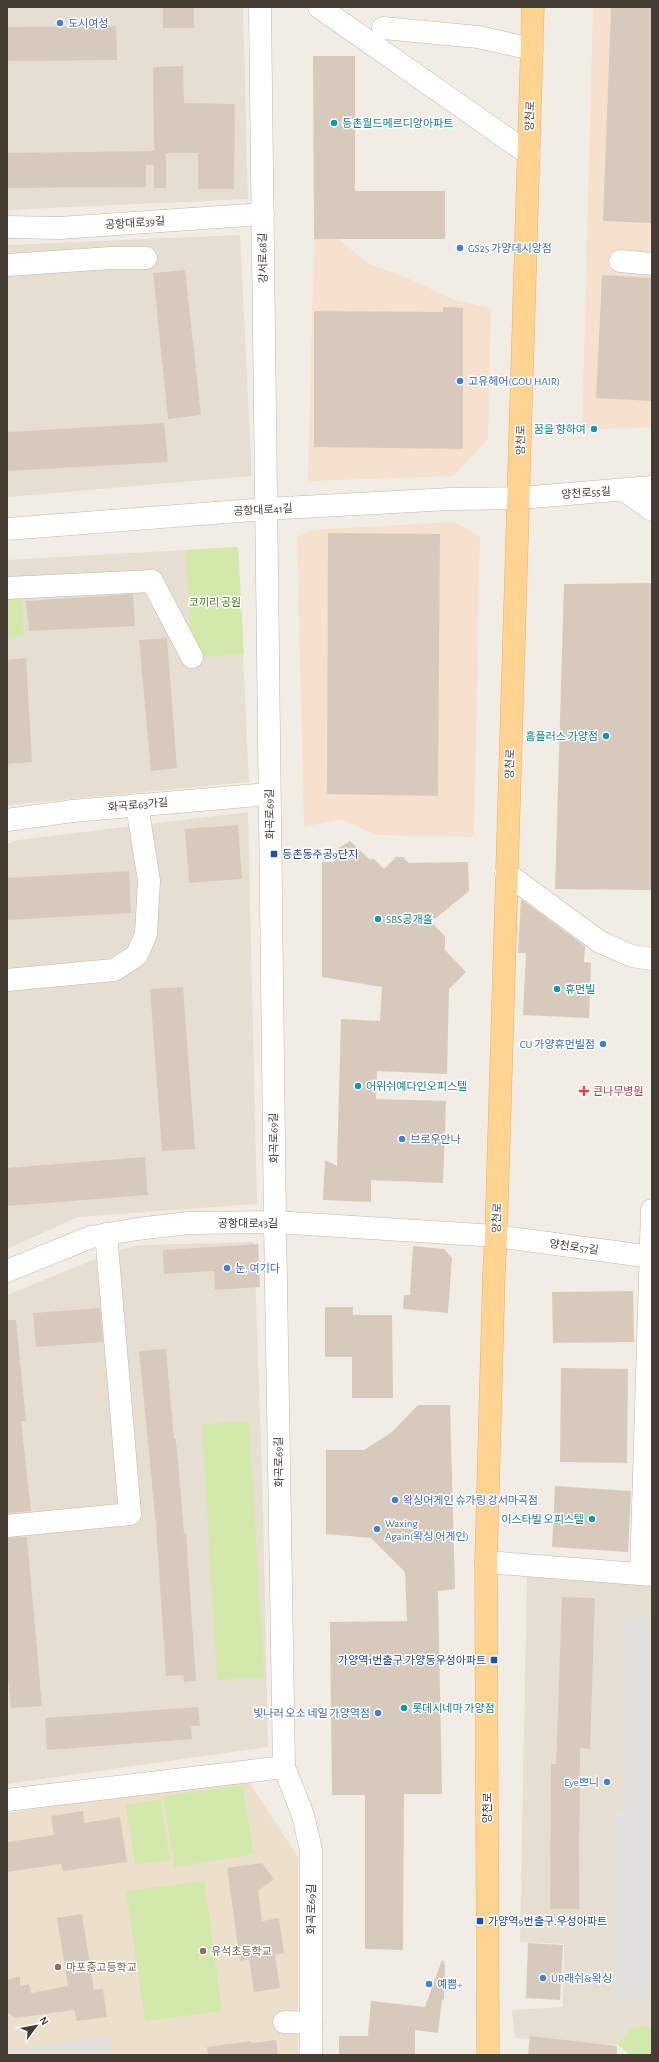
<svg xmlns="http://www.w3.org/2000/svg" width="659" height="2062" font-family="'Alegreya Sans','Noto Sans KR',sans-serif">
<rect width="100%" height="100%" fill="#f2ede4"/>
<g fill="#e7ded2">
<polygon points="7,7 243,7 248,199 7,210"/>
<polygon points="240,235 252,476 7,497 7,245"/>
<polygon points="238,547 249,782 7,805 7,560"/>
<polygon points="248,812 257,1204 78,1217 7,1249 7,844 18,840"/>
<polygon points="254,1242 263,1503 268,1747 7,1784 7,1295 115,1251 140,1245"/>
<polygon points="527,1573 652,1581 652,2027 643,2026 629,2029 618,2045 515,2038 512,2010 563,2007 564,1944 520,1942"/>
</g>
<g fill="#f5e1ce">
<polygon points="593,7 652,7 652,427 582,430"/>
<polygon points="337,238 369,264 408,278 454,300 491,308 488,439 453,476 308,481 314,239"/>
<polygon points="454,522 480,536 474,837 376,835 341,819 304,827 297,538 310,530"/>
</g>
<polygon fill="#ece0cd" points="246,1777 298,1857 298,2055 7,2055 7,1813"/>
<g fill="#d3e8ab">
<polygon points="238,547 244,654 192,657 186,550"/>
<polygon points="21,597 24,636 7,637 7,598"/>
<polygon points="249,1421 264,1677 217,1680 202,1424"/>
<polygon points="242,1785 254,1854 174,1867 163,1796"/>
<polygon points="161,1799 170,1860 135,1865 126,1805"/>
<polygon points="204,1881 222,2011 145,2021 126,1891"/>
<polygon points="643,2026 652,2027 652,2055 630,2055 618,2045 629,2029"/>
</g>
<g fill="#e3e0dd">
<polygon points="624,1617 652,1617 652,2001 615,2000 615,1814 625,1808"/>
<polygon points="109,2035 112,2055 7,2055 7,2050"/>
</g>
<g fill="#d7cabc">
<rect x="163" y="7" width="31" height="21"/>
<polygon points="611,7 652,7 652,223 603,221"/>
<polygon points="116,26 117,60 7,61 7,27"/>
<polygon points="313,56 355,56 355,191 445,191 445,239 314,239"/>
<polygon points="183,66 184,103 235,104 234,189 198,189 198,153 166,153 166,188 154,188 154,165 146,165 146,187 7,188 7,153 154,151 153,67"/>
<polygon points="185,270 201,415 168,419 153,273"/>
<polygon points="602,275 652,278 652,401 596,398"/>
<polygon points="443,307 463,308 463,449 314,447 314,311 443,312"/>
<polygon points="164,423 168,462 7,471 7,432"/>
<polygon points="328,533 440,534 438,796 327,794"/>
<polygon points="652,583 652,890 555,889 564,584"/>
<polygon points="133,594 135,626 29,631 26,601"/>
<polygon points="167,638 177,768 151,771 139,640"/>
<polygon points="26,658 32,762 7,764 7,660"/>
<polygon points="238,825 242,879 189,883 185,829"/>
<polygon points="350,841 369,859 374,859 384,869 396,857 403,857 409,863 468,862 469,891 431,922 445,936 445,950 466,972 449,989 447,1074 377,1071 376,1099 446,1101 443,1183 371,1180 371,1202 323,1200 325,1160 337,1166 341,1019 380,1021 382,987 322,977 322,862 334,862 337,849"/>
<polygon points="129,871 131,913 7,920 7,878"/>
<polygon points="521,899 585,946 584,962 591,963 589,1018 523,1015 526,953 518,953"/>
<polygon points="183,987 195,1149 162,1151 150,989"/>
<polygon points="145,1157 148,1195 7,1206 7,1168"/>
<polygon points="258,1244 260,1287 215,1290 214,1271 164,1274 163,1250"/>
<polygon points="413,1246 444,1249 452,1258 448,1313 403,1309 404,1295 410,1295"/>
<polygon points="633,1291 634,1342 553,1343 552,1292"/>
<polygon points="325,1307 353,1307 353,1315 392,1315 393,1398 352,1398 352,1357 325,1357"/>
<polygon points="100,1308 103,1342 36,1347 33,1313"/>
<polygon points="7,1320 16,1320 26,1421 21,1421 31,1511 7,1513"/>
<polygon points="166,1349 174,1439 176,1439 184,1533 186,1533 196,1681 184,1682 183,1675 166,1676 156,1525 139,1351"/>
<polygon points="561,1368 628,1369 627,1463 560,1462"/>
<polygon points="418,1405 450,1405 455,1589 438,1591 442,1794 404,1794 403,1950 365,1949 365,1795 332,1795 330,1622 407,1621 405,1572 371,1538 326,1534 326,1450 364,1450 392,1432"/>
<polygon points="555,1486 631,1491 628,1552 552,1547"/>
<polygon points="27,1537 42,1706 11,1708 7,1667 7,1538"/>
<polygon points="562,1597 595,1598 590,1749 580,1748 579,1909 550,1909 551,1764 556,1764"/>
<polygon points="198,1707 200,1726 191,1726 192,1739 47,1750 45,1718"/>
<polygon points="83,1811 84,1823 120,1817 127,1862 63,1871 61,1864 7,1872 7,1842 54,1835 51,1816"/>
<polygon points="262,1863 274,1879 258,1891 262,1921 279,1918 284,1953 275,1955 280,1988 254,1992 249,1959 240,1961 227,1868"/>
<polygon points="82,1914 94,1990 103,1989 107,2017 77,2021 74,2010 15,2018 7,2012 7,1980 20,1976 20,1986 29,1984 31,1993 68,1986 57,1918"/>
<polygon points="528,1943 563,1945 560,2000 526,1998"/>
<polygon points="442,1960 444,1961 445,1966 444,2000 442,1999 438,2033 415,2030 415,2055 339,2055 339,2036 368,2036 371,2001 425,2007"/>
<polygon points="530,2036 617,2046 617,2055 528,2055"/>
<polygon points="276,2040 278,2055 208,2055 207,2047 251,2041 251,2043"/>
</g>
<g fill="none" stroke-linecap="round" stroke-linejoin="round">
<g stroke="#c1b6aa" stroke-width="23">
<g id="minor">
<polyline points="260,7 275,1222 284,1767 303,1815 311,1850 311,2055"/>
<polyline points="319,7 529,154"/>
<polyline points="383,28 478,37 532,49"/>
<polyline points="7,227 60,228 263,214"/>
<polyline points="620,261 652,264"/>
<polyline points="7,265 111,258 146,258"/>
<polyline points="624,490 652,510"/>
<polyline points="7,529 265,509 450,499 520,498 652,487"/>
<polyline points="7,588 152,581 192,657"/>
<polyline points="7,820 73,811 269,794"/>
<polyline points="506,873 600,942 632,956 652,959"/>
<polyline points="7,980 114,970 137,955 146,934 149,881 137,805"/>
<polyline points="7,1271 91,1237 137,1229 188,1223 275,1222 496,1236 652,1257"/>
<polyline points="7,1526 130,1514 106,1234"/>
<polyline points="486,1562 652,1575"/>
<polyline points="641,1574 652,1210"/>
<polyline points="7,1800 284,1767"/>
<polyline points="284,2022 311,2023"/>
</g>
</g>
<g stroke="#e6af5f" stroke-width="23">
<polyline id="major" points="488,2055 486,1562 494,1271 496,1236 533,7"/>
</g>
<use href="#minor" stroke="#fff" stroke-width="22"/>
<use href="#major" stroke="#ffd490" stroke-width="22"/>
</g>
<g fill="#3f7fe0" stroke="#fff" stroke-width="1.5">
<circle cx="60" cy="23" r="4"/>
<circle cx="460" cy="248" r="4"/>
<circle cx="460" cy="381" r="4"/>
<circle cx="603" cy="1044" r="4"/>
<circle cx="402" cy="1139" r="4"/>
<circle cx="227" cy="1268" r="4"/>
<circle cx="395" cy="1500" r="4"/>
<circle cx="377" cy="1529" r="4"/>
<circle cx="378" cy="1713" r="4"/>
<circle cx="607" cy="1782" r="4"/>
<circle cx="543" cy="1978" r="4"/>
<circle cx="429" cy="1984" r="4"/>
</g>
<g fill="#0f9aa8" stroke="#fff" stroke-width="1.5">
<circle cx="334" cy="123" r="4"/>
<circle cx="594" cy="429" r="4"/>
<circle cx="606" cy="736" r="4"/>
<circle cx="378" cy="919" r="4"/>
<circle cx="557" cy="989" r="4"/>
<circle cx="358" cy="1086" r="4"/>
<circle cx="592" cy="1519" r="4"/>
<circle cx="404" cy="1708" r="4"/>
</g>
<g fill="#1a4fb4" stroke="#fff" stroke-width="1.5">
<rect x="270" y="850" width="8" height="8" rx="2"/>
<rect x="490" y="1656" width="8" height="8" rx="2"/>
<rect x="476" y="1917" width="8" height="8" rx="2"/>
</g>
<path fill="#e0444e" stroke="#fff" stroke-width="1.5" d="M582 1085h4v4h4v4h-4v4h-4v-4h-4v-4h4z"/>
<g fill="#8d6e63" stroke="#fff" stroke-width="1.5">
<circle cx="203" cy="1951" r="4"/>
<circle cx="58" cy="1967" r="4"/>
</g>
<g text-anchor="middle" dominant-baseline="central" stroke-width="3" stroke-linejoin="round" paint-order="stroke">
<g font-size="11" fill="#366cbe" stroke="#fff" text-anchor="start">
<text x="68" y="23">도시여성</text>
<text x="468" y="248">GS25 가양데시앙점</text>
<text x="468" y="381">고유헤어(GOU HAIR)</text>
<text x="595" y="1044" text-anchor="end">CU 가양휴먼빌점</text>
<text x="410" y="1139">브로우안나</text>
<text x="235" y="1268">눈, 여기다</text>
<text x="403" y="1500">왁싱어게인 슈가링 강서마곡점</text>
<text x="385" y="1523">Waxing<tspan x="385" dy="13">Again(왁싱 어게인)</tspan></text>
<text x="370" y="1713" text-anchor="end">빛나러 오소 네일 가양역점</text>
<text x="599" y="1782" text-anchor="end">Eye쁘니</text>
<text x="551" y="1978">UR래쉬&amp;왁싱</text>
<text x="437" y="1984">예쁨+</text>
</g>
<g font-size="11" fill="#453c34" stroke="#fff">
<text transform="translate(530 116) rotate(-88)">양천로</text>
<text transform="translate(135 223) rotate(-4)">공항대로39길</text>
<text transform="translate(263 258) rotate(-91)">강서로68길</text>
<text transform="translate(521 440) rotate(-89)">양천로</text>
<text transform="translate(586 493) rotate(-4)">양천로55길</text>
<text transform="translate(263 510) rotate(-3)">공항대로41길</text>
<text transform="translate(510 764) rotate(-88)">양천로</text>
<text transform="translate(138 805) rotate(-5)">화곡로63가길</text>
<text transform="translate(270 814) rotate(-91)">화곡로69길</text>
<text transform="translate(274 1138) rotate(-91)">화곡로69길</text>
<text transform="translate(497 1218) rotate(-88)">양천로</text>
<text x="248" y="1223">공항대로43길</text>
<text transform="translate(574 1247) rotate(8)">양천로57길</text>
<text transform="translate(279 1462) rotate(-91)">화곡로69길</text>
<text transform="translate(487 1808) rotate(-90)">양천로</text>
<text transform="translate(311 1909) rotate(-90)">화곡로69길</text>
</g>
<g font-size="11" fill="#0d838f" stroke="#fff" text-anchor="start">
<text x="342" y="123">등촌월드메르디앙아파트</text>
<text x="586" y="429" text-anchor="end">꿈을 향하여</text>
<text x="598" y="736" text-anchor="end">홈플러스 가양점</text>
<text x="386" y="919">SBS공개홀</text>
<text x="565" y="989">휴먼빌</text>
<text x="366" y="1086">어위쉬예다인오피스텔</text>
<text x="584" y="1519" text-anchor="end">이스타빌 오피스텔</text>
<text x="412" y="1708">롯데시네마 가양점</text>
</g>
<g font-size="11" fill="#4d7726" stroke="#fff">
<text x="215" y="602">코끼리 공원</text>
</g>
<g font-size="11" fill="#164399" stroke="#fff" text-anchor="start">
<text x="282" y="854">등촌동주공9단지</text>
<text x="486" y="1660" text-anchor="end">가양역1번출구.가양동우성아파트</text>
<text x="488" y="1921">가양역9번출구.우성아파트</text>
</g>
<g font-size="11" fill="#be3a42" stroke="#fff" text-anchor="start">
<text x="593" y="1091">큰나무병원</text>
</g>
<g font-size="11" fill="#785e54" stroke="#fff" text-anchor="start">
<text x="211" y="1951">유석초등학교</text>
<text x="66" y="1967">마포중고등학교</text>
</g>
</g>
<rect width="659" height="2062" fill="none" stroke="#453c34" stroke-width="16"/>
<g transform="translate(36 2026) rotate(58)" stroke="#ffffff" stroke-width="3" paint-order="stroke">
<path d="M0-3L7 15L0 10L-7 15Z" fill="#453c34"/>
<text y="-6" font-size="11" font-weight="bold" text-anchor="middle" fill="#453c34">N</text>
</g>
</svg>
